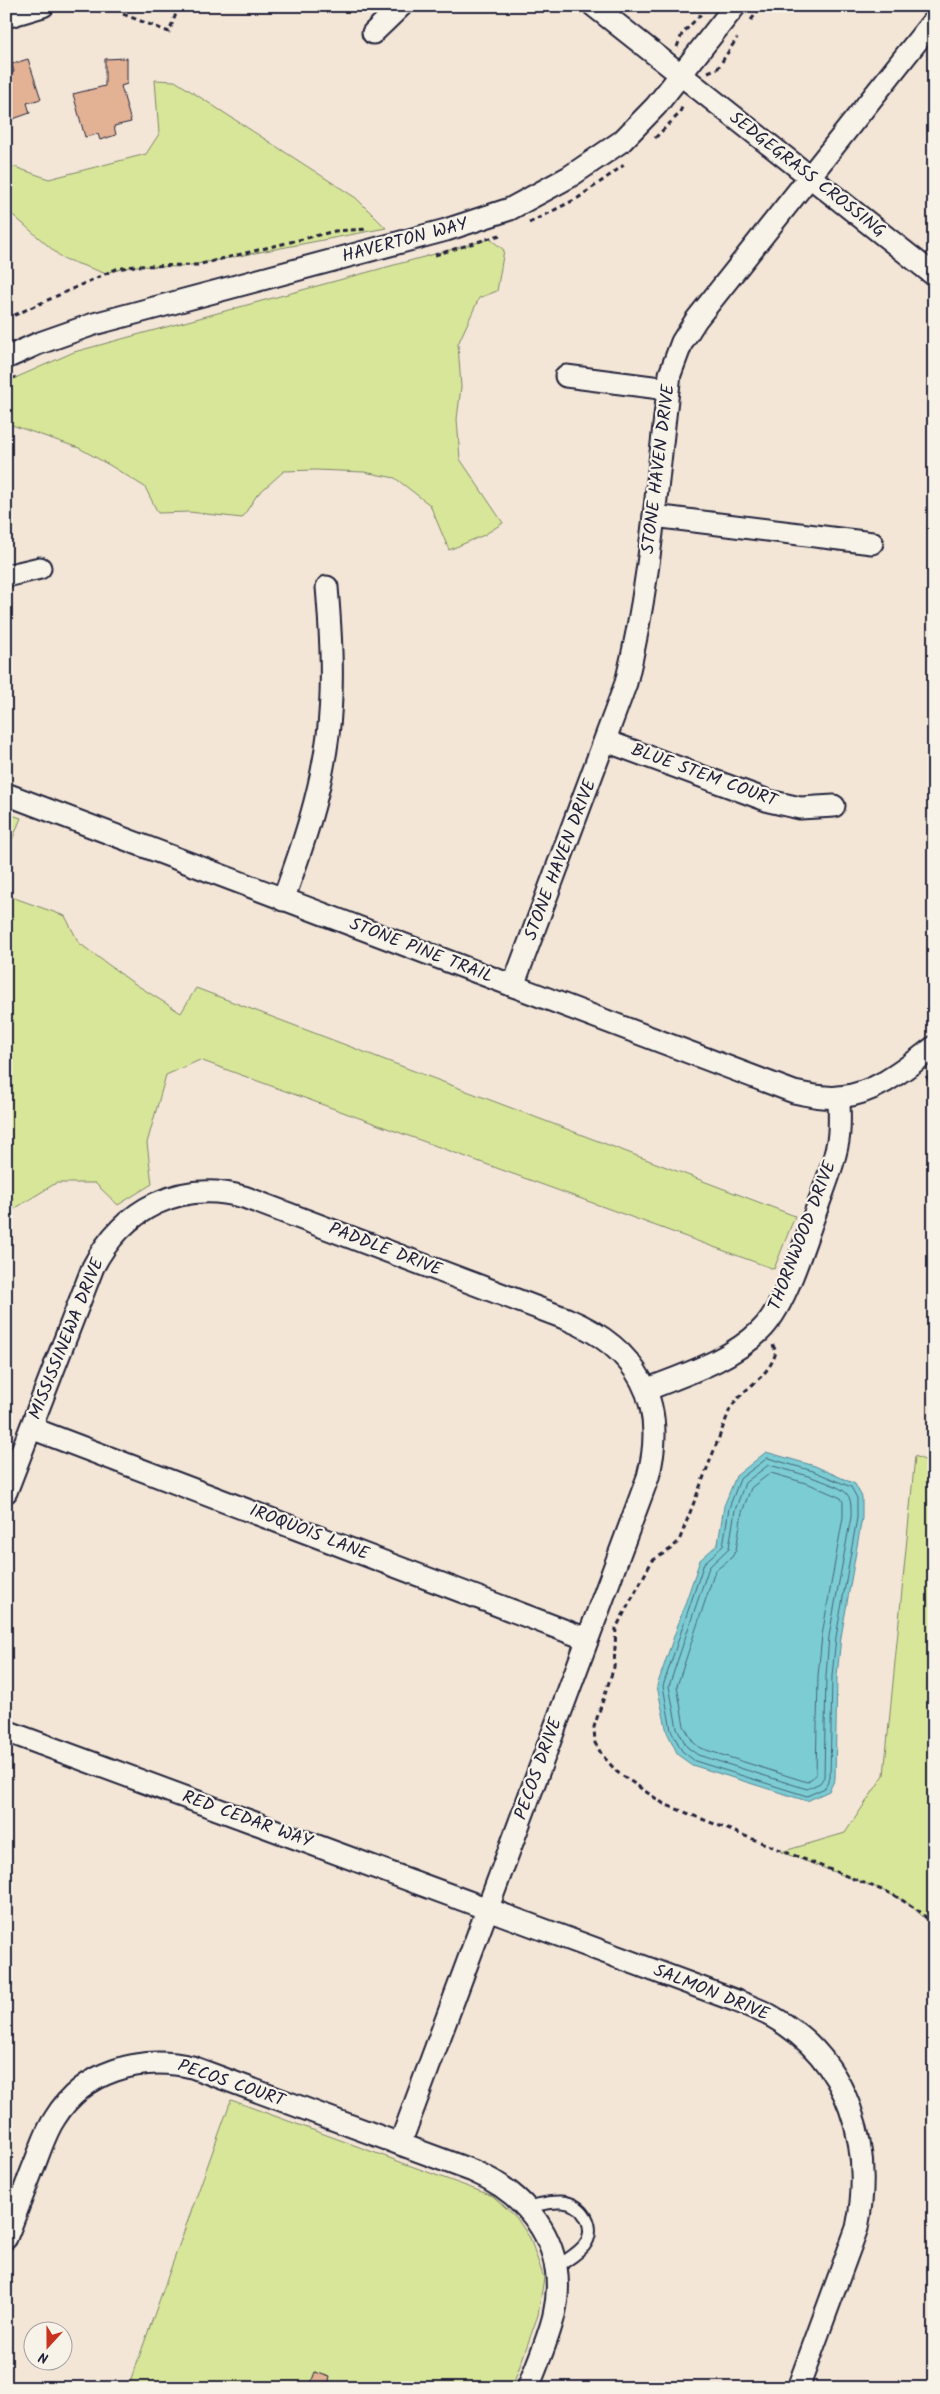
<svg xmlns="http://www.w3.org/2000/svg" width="940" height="2394" font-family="Kalam,sans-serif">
<rect width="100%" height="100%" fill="#f3e6d7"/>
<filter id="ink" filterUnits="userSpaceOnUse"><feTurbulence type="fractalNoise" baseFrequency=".02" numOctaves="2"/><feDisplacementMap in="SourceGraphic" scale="10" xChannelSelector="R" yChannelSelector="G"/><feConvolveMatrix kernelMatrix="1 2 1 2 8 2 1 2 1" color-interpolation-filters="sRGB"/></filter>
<g filter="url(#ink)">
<g fill="#d8e699" stroke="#7d846a">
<polygon points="155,80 175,81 356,198 386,228 181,267 135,266 104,273 62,258 6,209 6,164 49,179 146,154 159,134"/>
<polygon points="490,239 504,250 497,291 479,298 458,344 461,387 457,419 460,459 503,523 484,535 449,550 430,505 395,478 364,472 316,470 284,471 257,495 242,518 189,512 158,513 145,487 111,466 79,448 6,423 6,382 74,352"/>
<polygon points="6,813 21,818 6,855"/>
<polygon points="6,895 65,916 79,943 132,982 181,1013 196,988 795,1216 774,1269 200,1060 166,1075 147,1143 152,1184 118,1205 95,1183 56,1183 6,1214"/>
<polygon points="915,1456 934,1464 934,1926 906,1902 880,1889 781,1852 845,1833 884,1775"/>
<polygon points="231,2100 493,2196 516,2217 530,2238 544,2278 538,2315 512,2388 128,2388"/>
</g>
<polygon fill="#7bccd4" stroke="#578897" points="766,1452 815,1466 855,1484 862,1497 862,1518 841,1637 837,1676 835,1779 829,1791 807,1801 692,1765 678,1755 667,1732 657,1686 700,1560 718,1544 724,1506 736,1476"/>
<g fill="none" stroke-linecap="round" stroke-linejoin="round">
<g stroke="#466678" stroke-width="1">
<polygon points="768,1458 813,1471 851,1487 857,1498 857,1518 836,1637 832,1676 830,1778 825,1788 807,1796 695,1761 682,1751 671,1730 663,1686 704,1563 723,1546 729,1508 740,1479"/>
<path d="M 769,1465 C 784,1469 839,1483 847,1494 C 852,1500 851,1510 851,1517 L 829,1636 L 826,1676 L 824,1777 L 820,1783 L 807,1789 L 698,1755 L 687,1747 L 677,1728 L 669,1686 L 709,1567 L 729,1548 L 735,1510 L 745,1483 Z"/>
<polygon points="771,1473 809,1484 841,1498 843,1502 843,1517 822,1635 818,1676 816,1775 807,1782 700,1748 693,1742 684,1726 677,1686 715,1571 732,1557 736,1550 742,1512 751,1488"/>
</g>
</g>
<g fill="#e3b294" stroke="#22223b">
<polygon points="127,58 127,84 121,86 131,122 114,126 116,135 100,140 98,134 85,137 73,94 105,86 105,59"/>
<polygon points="28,59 41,99 27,103 30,113 13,119 11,111 6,113 6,74 14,72 12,64"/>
<polygon points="315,2372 330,2377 327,2388 309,2388"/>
</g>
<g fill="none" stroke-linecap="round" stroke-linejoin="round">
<g stroke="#22223b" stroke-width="15">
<path id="lane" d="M 527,2207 C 538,2205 550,2201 562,2202 C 583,2203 598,2228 584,2246 C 576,2255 566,2261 556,2267"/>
</g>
<g stroke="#22223b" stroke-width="25">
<g id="street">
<polyline points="594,6 934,275"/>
<polyline points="6,17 43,6"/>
<polyline points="373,33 401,6"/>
<polyline points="6,358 37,344 94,324 446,230 510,209 569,177 622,141 656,106 735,6"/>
<polyline points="566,376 668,389"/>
<polyline points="654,516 872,543"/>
<polyline points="6,576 40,568"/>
<polyline points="606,741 769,801 800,808 834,806"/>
<path d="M 6,794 L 794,1092 C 808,1095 825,1099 840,1097 C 877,1093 905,1069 934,1047"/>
<path d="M 283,900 C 303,846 321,792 328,735 C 334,686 331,636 327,587"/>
<path d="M 513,986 L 626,683 C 651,582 657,477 670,374 L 682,342 L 696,320 L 934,20"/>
<path d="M 646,1390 C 685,1374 729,1361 760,1331 C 786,1307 804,1242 817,1208 C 824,1188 833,1167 837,1146 C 841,1130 839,1113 839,1097"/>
<polyline points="31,1428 587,1639"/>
<path d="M 6,1492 L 93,1267 C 123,1209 180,1179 244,1197 L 567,1319 C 637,1348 668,1402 648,1477 L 400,2144"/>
<path d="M 6,1731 L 734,2000 C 747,2005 761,2010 773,2017 C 849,2060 874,2146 857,2228 L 798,2388"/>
<path d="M 6,2238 C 16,2213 25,2188 35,2163 C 41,2148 46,2131 55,2118 C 84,2071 140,2055 192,2067 L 473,2171 C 532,2196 569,2250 554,2315 C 548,2340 537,2364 528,2388"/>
</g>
</g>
<g stroke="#22223b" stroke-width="3" stroke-dasharray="5 4" stroke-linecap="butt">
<polyline points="123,14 169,32 179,6"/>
<polyline points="751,20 762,6"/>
<polyline points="677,47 682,34 704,11"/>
<polyline points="708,72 718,68 737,38"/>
<polyline points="655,138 679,114 683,105"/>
<polyline points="529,223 578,198 624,165"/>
<polyline points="435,255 500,235"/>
<polyline points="6,319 116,269 135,266 197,265 335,231 368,229"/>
<polyline points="6,382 16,377"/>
<polyline points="926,1076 934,1085"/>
<path d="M 773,1345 L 776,1352 C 769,1378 743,1387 730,1409 L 679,1541 L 672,1548 L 652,1561 L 616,1628 L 614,1667 L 594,1727 L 595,1743 L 602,1755 L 617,1772 L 664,1804 L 892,1894 L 918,1910 L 934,1925"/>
</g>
<use href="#lane" stroke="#f7f3e8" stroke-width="11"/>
<use href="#street" stroke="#f7f3e8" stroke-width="21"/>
</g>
</g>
<g text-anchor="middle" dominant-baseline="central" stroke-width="4.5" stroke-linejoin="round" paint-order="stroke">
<g font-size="18" fill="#22223b" stroke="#f7f3e8">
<text transform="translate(807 175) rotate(38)">SEDGEGRASS CROSSING</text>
<text transform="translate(405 241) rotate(-15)">HAVERTON WAY</text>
<text transform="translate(659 469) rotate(-83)">STONE HAVEN DRIVE</text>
<text transform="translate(704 776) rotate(20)">BLUE STEM COURT</text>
<text transform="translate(561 860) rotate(-69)">STONE HAVEN DRIVE</text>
<text transform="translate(421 951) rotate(21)">STONE PINE TRAIL</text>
<text transform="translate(803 1236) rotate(-69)">THORNWOOD DRIVE</text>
<text transform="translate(385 1250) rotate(21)">PADDLE DRIVE</text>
<text transform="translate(67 1339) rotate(-68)">MISSISSINEWA DRIVE</text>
<text transform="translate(309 1533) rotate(21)">IROQUOIS LANE</text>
<text transform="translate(539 1769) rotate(-70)">PECOS DRIVE</text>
<text transform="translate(247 1820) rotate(20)">RED CEDAR WAY</text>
<text transform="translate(711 1993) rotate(22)">SALMON DRIVE</text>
<text transform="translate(231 2084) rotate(19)">PECOS COURT</text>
</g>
</g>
<rect width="940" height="2394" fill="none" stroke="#f7f3e8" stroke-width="25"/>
<rect x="12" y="12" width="915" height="2369" fill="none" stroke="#22223b" stroke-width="2" filter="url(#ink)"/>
<g transform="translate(48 2346) rotate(201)"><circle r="24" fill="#f7f3e8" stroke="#a29fa3"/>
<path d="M0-4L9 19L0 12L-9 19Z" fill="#c8321e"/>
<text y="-8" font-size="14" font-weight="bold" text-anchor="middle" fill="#22223b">N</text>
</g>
</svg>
